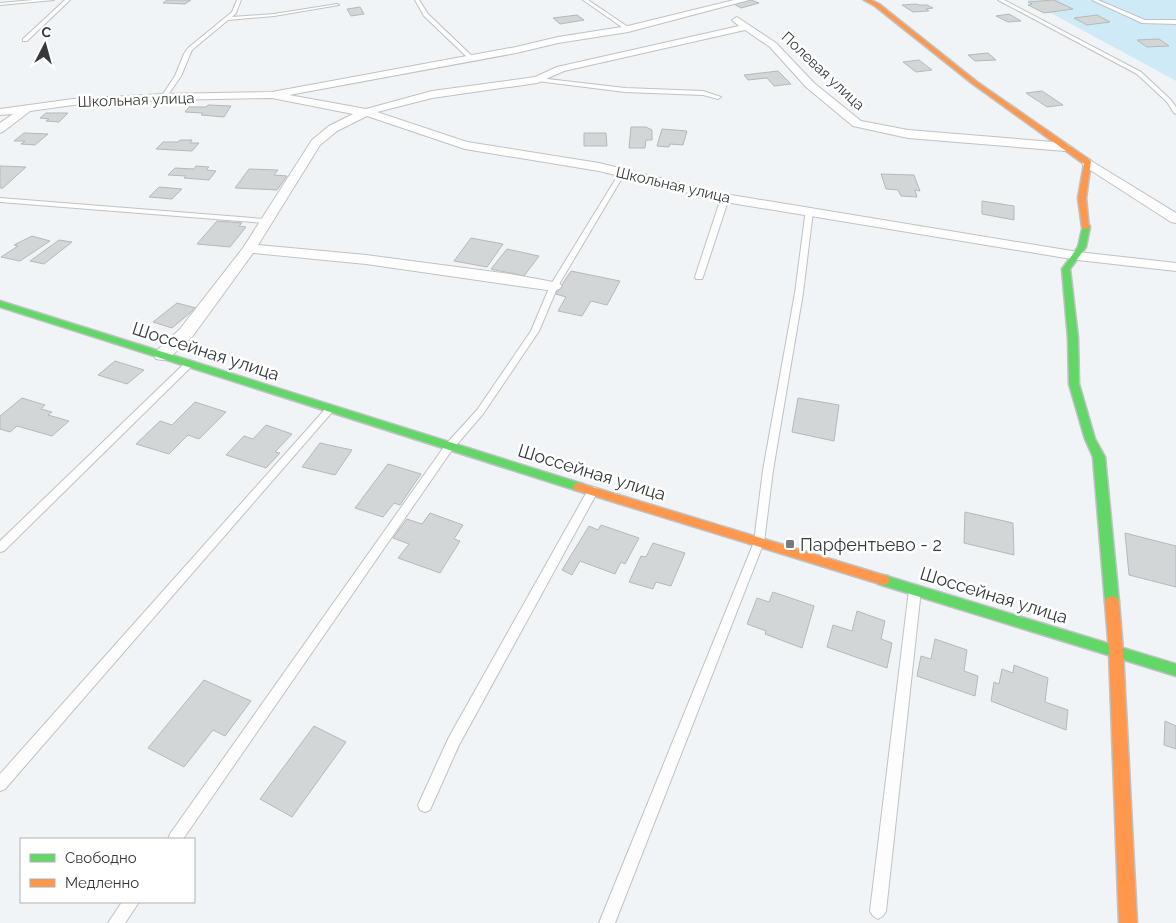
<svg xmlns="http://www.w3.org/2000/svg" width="1176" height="923" font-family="Raleway,sans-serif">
<rect width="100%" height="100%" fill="#f0f4f6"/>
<polygon fill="#cfeaf7" points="1027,0 1176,0 1176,81"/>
<g fill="#d3d6d7" stroke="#b5b9ba">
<polygon points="167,0 191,0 185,4 163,3"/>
<polygon points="751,0 759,3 741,8 734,4"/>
<polygon points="1054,0 1073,9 1044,13 1028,5 1032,4 1028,2"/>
<polygon points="916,4 919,5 927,5 933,8 926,9 929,11 913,12 902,5"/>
<polygon points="360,7 364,14 351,16 347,9"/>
<polygon points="1009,14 1021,21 1008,22 996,16"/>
<polygon points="577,15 584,20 560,24 553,18"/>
<polygon points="1097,15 1110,22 1087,25 1074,18"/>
<polygon points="1159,39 1169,46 1147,47 1137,40"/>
<polygon points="988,53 996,60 975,61 968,55"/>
<polygon points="919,60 932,70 916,72 903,62"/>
<polygon points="778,71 791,84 774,86 767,78 748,80 744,75"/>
<polygon points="1042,91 1063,105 1047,107 1026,93"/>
<polygon points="208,105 231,106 224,117 201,115 203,113 185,112 189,107 206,107"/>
<polygon points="46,113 68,113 59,122 46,121 49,119 40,118"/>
<polygon points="631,127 646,127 652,130 652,140 646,140 645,148 629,148"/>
<polygon points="662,129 687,131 683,145 670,144 669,147 657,146"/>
<polygon points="24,133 48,134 35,145 21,144 25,141 14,141"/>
<polygon points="584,133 606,133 607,146 584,146"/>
<polygon points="180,140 192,140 190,143 199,143 192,151 156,149 163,142 178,142"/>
<polygon points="0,166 26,167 3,188 0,188"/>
<polygon points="196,166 209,167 206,170 216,171 209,180 184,178 186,176 168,175 175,168 194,169"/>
<polygon points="249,169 278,170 274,175 287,176 277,190 235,188"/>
<polygon points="881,174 914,175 920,191 915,190 917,197 901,196 898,190 886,189"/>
<polygon points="159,187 182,189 172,199 149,197"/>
<polygon points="982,201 1014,206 1014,220 982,214"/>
<polygon points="217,221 242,223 239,226 246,227 230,247 197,244"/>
<polygon points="32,236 50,241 20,261 1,257 18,246 14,245"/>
<polygon points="471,238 503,244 487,267 454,261"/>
<polygon points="59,240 72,242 44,264 30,261"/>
<polygon points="507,249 539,256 524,276 491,269"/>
<polygon points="571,271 620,281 607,305 591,301 582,316 558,311 566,297 556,294"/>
<polygon points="177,303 196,308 172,328 153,322"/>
<polygon points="115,361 144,370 127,384 98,375"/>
<polygon points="22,398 45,405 41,409 52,412 48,415 69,421 52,436 17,426 10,432 0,429 0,416"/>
<polygon points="798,398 839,405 834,441 792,432"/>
<polygon points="195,402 226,412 199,439 188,435 169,454 136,444 160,421 172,425"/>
<polygon points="266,425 292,434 275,452 280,453 266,468 226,455 244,436 253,439"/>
<polygon points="320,443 352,450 335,475 302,467"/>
<polygon points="388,464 421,474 400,505 394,503 383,517 355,508"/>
<polygon points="965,512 1013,523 1014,555 964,543"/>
<polygon points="430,513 463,525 454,539 460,541 440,573 398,558 409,544 393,538 407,519 422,524"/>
<polygon points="601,525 639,538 625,564 621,562 615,574 580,561 572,575 562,570 589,526 598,530"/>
<polygon points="1125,533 1176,546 1176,587 1129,575"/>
<polygon points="653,543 685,553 671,586 656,582 653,589 629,582 641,556 646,557"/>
<polygon points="773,592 814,606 802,648 765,634 766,631 747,624 757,598 769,602"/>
<polygon points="857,611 885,621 881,639 892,643 887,668 827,647 833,625 852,631"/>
<polygon points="935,639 967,650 964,671 978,676 975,696 917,676 921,656 931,659"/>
<polygon points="1014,665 1048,678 1045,702 1068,710 1066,730 991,701 994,682 999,684 1002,669 1013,673"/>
<polygon points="204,680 251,701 225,736 213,730 184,767 148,748"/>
<polygon points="1165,721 1176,726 1176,749 1164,745"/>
<polygon points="314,726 346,742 292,817 260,799"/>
</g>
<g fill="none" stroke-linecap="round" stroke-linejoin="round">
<g stroke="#bfc2c3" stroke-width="2">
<g id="lane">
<polygon points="33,0 54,0 0,5 0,3"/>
<polygon points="65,0 70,0 27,41 23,41 23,39"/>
<polygon points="237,0 241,0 236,13 232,17 274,14 337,4 339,5 274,16 228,20 192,50 181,76 166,98 162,98 161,97 175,76 184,54 188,48 232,12"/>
<polygon points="415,0 419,0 428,14 473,57 473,59 469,59 424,16"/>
<polygon points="583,0 588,0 631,29 626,30"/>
<polygon points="998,0 1004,0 1141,72 1171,100 1176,107 1176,114 1174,113 1167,102 1137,74"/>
<polygon points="1092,0 1098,0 1145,20 1176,20 1176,24 1142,23"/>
<polygon points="539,78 625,88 703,91 721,97 718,99 703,95 625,92 537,81 537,79"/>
<polygon points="620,172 625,173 558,286 539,331 483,414 452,450 183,839 168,839 170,834 446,444 477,410 531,331 550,286"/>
<polygon points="725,196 729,198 703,277 702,279 696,279 695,277 721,198"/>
<polygon points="0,198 265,219 269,221 265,223 0,202"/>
<polygon points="806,209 813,211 803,293 773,470 764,542 615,923 599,923 754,542 763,470 795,293"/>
<polygon points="189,361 192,362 193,364 192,366 4,551 0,552 0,541 186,362"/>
<polygon points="330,406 335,409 333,411 5,789 0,791 0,774 327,407"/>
<polygon points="593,487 597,488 598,491 459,745 430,810 425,812 420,810 418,805 449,737 589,488"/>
<polygon points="915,585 919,587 921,590 886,911 883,916 878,919 873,916 870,911 909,590 911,587"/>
<polygon points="122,902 139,902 125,923 108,923"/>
</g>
</g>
<g stroke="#bfc2c3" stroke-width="2">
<g id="street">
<polygon points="734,0 749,0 628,32 558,43 516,53 289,95 366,109 432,91 535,77 557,67 739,26 732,20 737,17 776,43 814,83 861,121 908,130 1065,143 1071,147 1065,151 908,138 853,126 806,87 770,47 745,30 564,71 537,83 432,98 377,112 467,142 599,163 725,194 1078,252 1176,263 1176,271 1078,260 725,202 599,171 465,149 367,116 337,131 320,145 258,245 366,255 510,274 559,283 562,286 559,289 554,291 366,264 253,253 192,337 168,359 162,360 156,359 154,355 156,351 180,329 243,248 312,140 329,126 353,114 272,98 164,100 73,105 30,111 4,131 0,133 0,123 13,114 0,115 0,109 73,99 164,94 272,92 516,47 558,37 628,26"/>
<polygon points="1088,159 1176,213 1176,223 1171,222 1084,166 1082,163 1084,160"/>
</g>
</g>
<g stroke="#bfc2c3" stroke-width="3">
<g id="fast">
<polygon points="1083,225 1089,225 1090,227 1086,247 1070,269 1078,338 1079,384 1095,439 1105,457 1119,602 1117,606 1112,608 1107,606 1105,602 1093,457 1085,439 1069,384 1068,338 1062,269 1078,247"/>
<polygon points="0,301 583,484 585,487 583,490 575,490 0,307"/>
<polygon points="883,575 1176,664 1176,676 878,584 877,580 878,576"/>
</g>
</g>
<g stroke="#bfc2c3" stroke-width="3">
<g id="slow">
<polygon points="864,0 871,0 879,4 977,82 1091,161 1086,198 1089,229 1083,229 1082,227 1078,198 1084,164 973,84 875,6"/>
<polygon points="579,483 883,575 888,576 889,580 888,584 883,585 575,490 573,487 575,484"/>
<polygon points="1112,596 1117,598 1119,602 1123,651 1137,923 1119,923 1109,651 1105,602 1107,598"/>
</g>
</g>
<use href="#lane" fill="#fdfdfe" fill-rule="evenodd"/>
<use href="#street" fill="#fdfdfe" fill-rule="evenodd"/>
<use href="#fast" fill="#63d668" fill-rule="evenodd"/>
<use href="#slow" fill="#ff974d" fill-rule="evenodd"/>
</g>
<rect fill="#787b7d" stroke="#fff" stroke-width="2" x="785" y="539" width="10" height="10" rx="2.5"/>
<g text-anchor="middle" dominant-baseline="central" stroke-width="5" stroke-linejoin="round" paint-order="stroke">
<g font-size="15" fill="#373a3c" stroke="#fff">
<text transform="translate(823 71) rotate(43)">Полевая улица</text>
<text transform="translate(136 100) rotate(-2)">Школьная улица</text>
<text transform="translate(673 185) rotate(13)">Школьная улица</text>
</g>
<g font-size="18" fill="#373a3c" stroke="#fff">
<text transform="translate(206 351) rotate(18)">Шоссейная улица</text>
<text transform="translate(592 472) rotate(17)">Шоссейная улица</text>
<text transform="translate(994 595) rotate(17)">Шоссейная улица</text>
</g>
<g font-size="18" fill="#373a3c" stroke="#fff" text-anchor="start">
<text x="800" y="544">Парфентьево - 2</text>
</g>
</g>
<rect x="20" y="838" width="175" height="65" fill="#ffffff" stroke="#afb0b1"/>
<rect x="30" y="854" width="25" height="8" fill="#63d668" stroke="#afb0b1"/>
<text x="65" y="863" font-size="15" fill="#373a3c">Свободно</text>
<rect x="30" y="879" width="25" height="8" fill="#ff974d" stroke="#afb0b1"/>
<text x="65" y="888" font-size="15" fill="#373a3c">Медленно</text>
<g transform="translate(45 45) rotate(6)" stroke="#ffffff" stroke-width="4" paint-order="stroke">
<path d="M0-4L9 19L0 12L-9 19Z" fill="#373a3c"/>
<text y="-8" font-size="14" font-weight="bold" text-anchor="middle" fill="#373a3c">С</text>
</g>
</svg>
